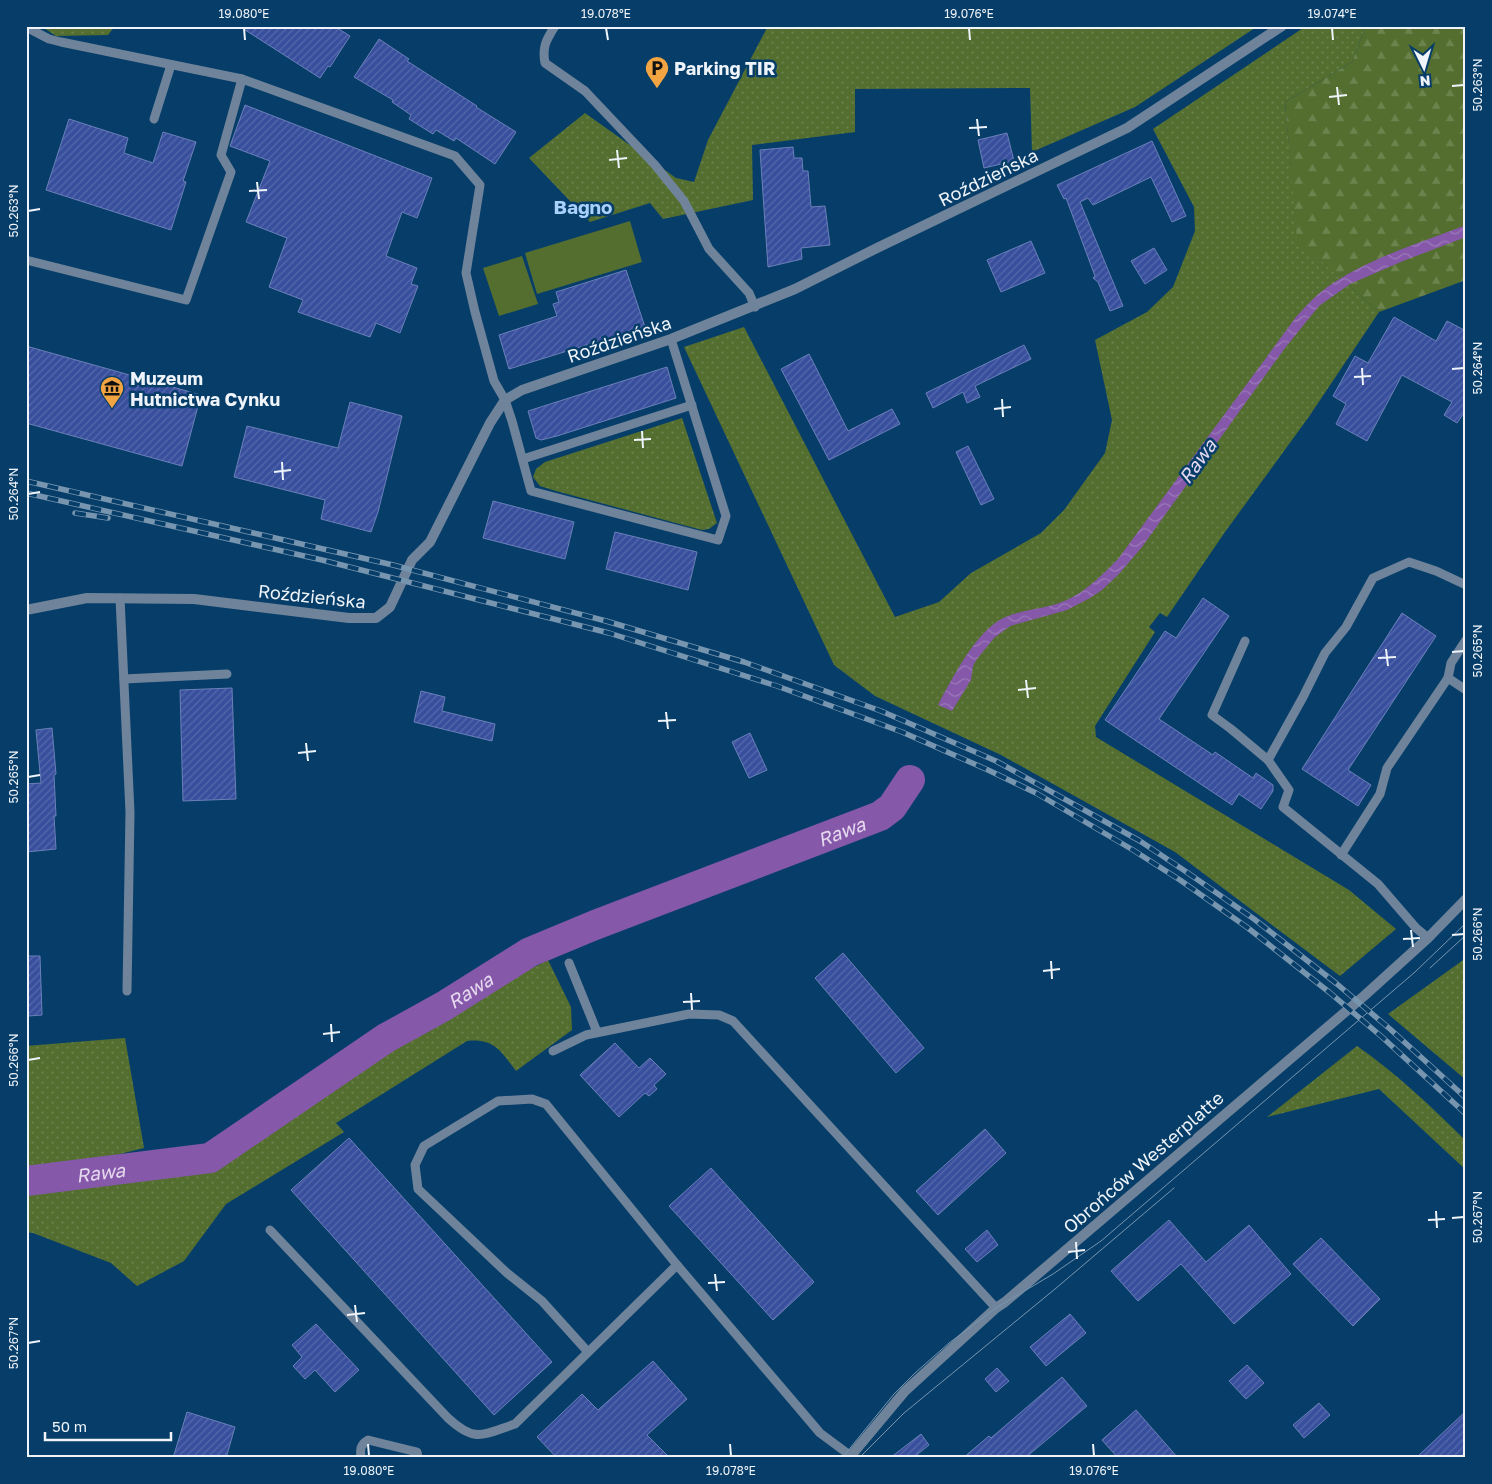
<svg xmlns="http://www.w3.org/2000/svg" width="1492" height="1484" font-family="'Golos Text',sans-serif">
<defs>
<pattern id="grass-dots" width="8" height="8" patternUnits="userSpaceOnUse" patternTransform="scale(1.25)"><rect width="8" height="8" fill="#536e2f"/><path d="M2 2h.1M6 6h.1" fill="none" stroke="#6c834e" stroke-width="1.8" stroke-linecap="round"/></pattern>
<pattern id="forest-firs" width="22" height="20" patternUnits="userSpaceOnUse" patternTransform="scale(1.25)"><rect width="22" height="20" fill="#536e2f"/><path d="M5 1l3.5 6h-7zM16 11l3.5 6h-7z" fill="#6c834e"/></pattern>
<pattern id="water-waves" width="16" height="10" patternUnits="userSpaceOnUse" patternTransform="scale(1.25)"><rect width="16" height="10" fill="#8558a9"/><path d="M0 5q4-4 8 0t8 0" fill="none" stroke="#9c79ba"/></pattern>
<pattern id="building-hatch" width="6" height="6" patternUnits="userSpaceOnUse" patternTransform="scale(1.25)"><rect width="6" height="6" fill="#384f9d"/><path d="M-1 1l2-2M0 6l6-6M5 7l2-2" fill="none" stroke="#5569ac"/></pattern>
</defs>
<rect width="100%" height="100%" fill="#073e69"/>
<g fill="url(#grass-dots)">
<polygon points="41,26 115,26 108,35 56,36"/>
<polygon points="768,26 1258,26 1135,107 1032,152 1030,88 855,89 855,132 752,145 753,200 663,219 650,203 590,222 529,158 585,113 676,178 694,182 708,140"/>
<polygon points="1306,26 1366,26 1352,62 1285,102 1298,240 1379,312 1308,418 1225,532 1167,617 1160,613 1149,627 1155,632 1095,726 1096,737 1349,890 1396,929 1340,976 1175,852 1001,755 875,696 834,665 684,347 744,327 895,617 939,602 971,573 1041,533 1064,510 1105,453 1112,420 1095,340 1147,312 1173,287 1195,231 1194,207 1153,129"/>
<polygon points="682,418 717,523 709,529 702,530 556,491 540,486 533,477 536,469 545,462"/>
<polygon points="1466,958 1466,1080 1388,1014"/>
<path d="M 548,960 L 571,1007 L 572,1030 L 516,1071 C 501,1052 495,1038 467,1041 L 336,1123 L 344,1132 L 226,1204 L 184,1261 L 137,1286 L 111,1263 L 33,1233 L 26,1232 L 26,1193 L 212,1166 L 387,1049 L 470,1000 Z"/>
<polygon points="125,1038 144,1148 72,1166 26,1170 26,1046"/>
<path d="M 1357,1046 C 1395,1072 1433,1108 1466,1141 L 1466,1170 L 1379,1089 L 1267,1117 Z"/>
</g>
<polygon fill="url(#forest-firs)" points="1366,26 1466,26 1466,280 1379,312 1297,240 1285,102 1352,62"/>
<g fill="#536e2f">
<polygon points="630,221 642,262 537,294 525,253"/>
<polygon points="522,256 538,304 499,316 483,268"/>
</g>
<path fill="url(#water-waves)" d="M 1466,225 L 1466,237 L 1403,261 L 1350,284 L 1319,306 L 1285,348 L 1142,547 L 1119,574 L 1102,590 L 1090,598 L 1067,610 L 1010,626 L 994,638 L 977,659 L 973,666 L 971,680 L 952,711 L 938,705 C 951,680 974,636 998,621 C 1014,611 1035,610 1053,605 C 1080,598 1099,578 1118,559 L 1296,317 C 1305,307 1315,296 1326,288 C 1366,259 1420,243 1466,225 Z"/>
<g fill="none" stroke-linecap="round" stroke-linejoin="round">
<path stroke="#8558a9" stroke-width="30" id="s1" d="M 26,1181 L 210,1158 L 386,1038 L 444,1006 L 530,952 L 595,925 L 880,816 L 892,807 L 910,780"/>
</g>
<g fill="url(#building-hatch)" stroke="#6b80b9">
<polygon points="239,26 334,26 350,36 330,67 328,66 320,78"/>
<polygon points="379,39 409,59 407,61 477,106 476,107 516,132 495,164 456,138 454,141 436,130 433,134 409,119 411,115 392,102 393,100 354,77"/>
<polygon points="245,105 432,178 417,218 402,212 386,256 417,268 411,284 418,286 400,333 376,323 370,337 298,312 303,300 269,287 287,238 246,222 270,161 230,146"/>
<polygon points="69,119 128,138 124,153 153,163 163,132 196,142 183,181 186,182 171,230 46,190"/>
<polygon points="1007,133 1014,161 984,168 978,140"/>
<polygon points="1152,141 1186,216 1172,222 1151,177 1093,205 1088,198 1080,202 1123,306 1110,311 1098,282 1093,278 1095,276 1066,198 1064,199 1057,185"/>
<polygon points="793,147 794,158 802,158 803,171 808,171 811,207 825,206 830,245 801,248 802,259 768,267 760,150"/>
<polygon points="1031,241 1045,273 1001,292 987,260"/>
<polygon points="1154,248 1167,270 1145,284 1131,261"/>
<polygon points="626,270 645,327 509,369 499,335 557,316 553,304 559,302 556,292"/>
<polygon points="1394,317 1436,341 1447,321 1466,331 1466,410 1457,423 1444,415 1452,402 1402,375 1367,441 1336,424 1346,404 1333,396 1355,356 1368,363"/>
<polygon points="1024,345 1031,359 975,386 980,397 967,403 963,392 933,408 926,393"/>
<polygon points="26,346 201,395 182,466 26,423"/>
<polygon points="809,354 848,431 892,409 900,424 829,460 781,369"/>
<polygon points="667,367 676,398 557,436 541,440 536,438 528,411"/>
<polygon points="350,402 402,416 378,512 371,532 321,519 325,500 234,477 247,426 338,448"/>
<polygon points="968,446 994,499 981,505 956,452"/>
<polygon points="493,501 574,522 565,559 483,538"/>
<polygon points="615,532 697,552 688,590 606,569"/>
<polygon points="1203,598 1229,616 1159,719 1213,755 1215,752 1253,778 1256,773 1273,785 1273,791 1261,809 1239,794 1232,805 1105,720 1165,631 1176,638"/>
<polygon points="1402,613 1436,636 1348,770 1371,785 1358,806 1302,769"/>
<polygon points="232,688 236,799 183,801 180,690"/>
<polygon points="421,691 445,697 442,711 495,724 492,741 414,722"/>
<polygon points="52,728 56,774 54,775 56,816 54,816 56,849 26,852 26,784 41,783 36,730"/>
<polygon points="750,733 767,770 749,778 732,742"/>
<polygon points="843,953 924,1048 896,1073 815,978"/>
<polygon points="27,956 40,956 42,1015 28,1016"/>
<polygon points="615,1043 639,1068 650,1058 666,1074 654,1085 657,1089 649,1096 645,1093 619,1117 580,1075"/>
<polygon points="985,1129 1006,1153 938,1215 916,1191"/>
<polygon points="349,1138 552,1362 494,1415 291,1190"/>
<polygon points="711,1168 814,1282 773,1320 669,1206"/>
<polygon points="1169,1220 1206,1262 1249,1225 1291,1274 1234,1324 1181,1264 1138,1301 1111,1271"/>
<polygon points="987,1230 998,1245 977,1262 965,1249"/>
<polygon points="1321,1238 1380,1299 1353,1326 1293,1264"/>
<polygon points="1070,1314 1086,1333 1046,1366 1030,1347"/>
<polygon points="316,1324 359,1370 335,1392 315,1370 305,1379 293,1366 302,1357 292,1345"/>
<polygon points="653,1361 687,1399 647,1435 670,1458 557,1458 537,1437 582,1394 598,1410"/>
<polygon points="1247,1365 1264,1383 1246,1399 1229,1381"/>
<polygon points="997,1368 1009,1381 996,1392 985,1379"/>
<polygon points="1062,1377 1087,1406 1025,1458 963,1458 989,1436 991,1438"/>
<polygon points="1319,1403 1330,1415 1304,1438 1293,1425"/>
<polygon points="1136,1410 1178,1458 1118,1458 1102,1440"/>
<polygon points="1466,1411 1466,1458 1416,1458"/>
<polygon points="187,1412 235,1427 226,1458 173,1458"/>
<polygon points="921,1434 929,1445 913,1458 890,1458"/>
</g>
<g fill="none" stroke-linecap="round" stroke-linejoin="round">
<g stroke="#6f849a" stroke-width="9">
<path d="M 555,26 C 546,40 542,47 545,63 L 585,91 L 655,165 L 684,201 L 709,249 L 749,293 L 755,307"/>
<polyline points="26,27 49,39 61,42 242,79 455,156 480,185 466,273 475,312 494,381 505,400 512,421 531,491 718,540 726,516 671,339"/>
<polyline points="154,119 171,65"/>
<polyline points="26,260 186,300 231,172 221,155 242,79"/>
<polyline points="523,459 692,405"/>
<polyline points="120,598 130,812 127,991"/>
<polyline points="1245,641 1212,715 1231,729 1268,760 1289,790 1283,807 1378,884 1416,928 1428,938"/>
<polyline points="1448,678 1451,663 1466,640"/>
<polyline points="124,679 227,674"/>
<polyline points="1268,760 1303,697 1325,653 1346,627 1373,578 1409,562 1436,571 1466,585"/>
<polyline points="1341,855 1380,794 1387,768 1448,678 1466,690"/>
<polyline points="569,963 597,1032"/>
<polyline points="553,1051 586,1035 689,1014 719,1015 733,1021 996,1308"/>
<path d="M 270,1230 L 448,1418 C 475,1443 482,1435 515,1424 L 677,1265"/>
<polyline points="588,1352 542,1301 507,1273 418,1189 415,1165 424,1146 498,1101 532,1099 546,1104 677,1265 820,1433 851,1456"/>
<path d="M 361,1458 C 360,1449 360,1445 368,1440 L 417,1452 L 418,1458"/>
</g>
<polyline stroke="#6f849a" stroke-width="10" points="26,610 87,598 194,599 349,618 376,618 390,607 412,560 430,542 490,423 505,400 522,390 671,339 795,289 877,248 1127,128 1282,26"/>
<polyline stroke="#6f849a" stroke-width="10" points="849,1458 905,1391 996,1308 1005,1302 1364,996 1428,938 1466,899"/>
<g stroke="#7795af" stroke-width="1">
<polyline points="1430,968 1466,935"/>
<polyline points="842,1458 894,1394 915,1373 949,1343 996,1308 1053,1274 1101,1241 1415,972 1466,923"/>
<polyline points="859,1458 904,1413 1055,1289 1174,1188"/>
</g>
<g stroke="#7795af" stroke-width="5.5">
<g id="rail">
<polyline points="26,481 393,565 606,621 744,662 881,711 996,761 1140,841 1188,873 1254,919 1337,984 1390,1029 1466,1098"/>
<polyline points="26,493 322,560 609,633 777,686 902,732 988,770 1036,793 1133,850 1180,880 1248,928 1329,992 1382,1037 1466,1114"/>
<polyline points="75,513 108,518"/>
</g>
</g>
<use href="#rail" stroke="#073e69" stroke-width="4" stroke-dasharray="11" stroke-linecap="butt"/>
</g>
<path fill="none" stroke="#eff4fa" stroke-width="2" d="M 244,28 L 245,40M 606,28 L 608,40M 969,28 L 970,40M 1332,28 L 1333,40M 1452,86 L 1464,85M 1337,87 L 1339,105M 1329,97 L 1347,95M 977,119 L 979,136M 969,128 L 987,127M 617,150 L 619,168M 609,160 L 627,158M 257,182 L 259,199M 249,191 L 267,190M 28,211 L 40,209M 1362,368 L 1363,385M 1452,369 L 1464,368M 1354,377 L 1371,376M 1002,399 L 1003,417M 994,409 L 1011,407M 642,431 L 643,448M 634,440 L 651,439M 282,462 L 283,480M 274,472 L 291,470M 28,494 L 40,492M 1386,649 L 1388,666M 1452,652 L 1464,651M 1378,658 L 1396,657M 1026,680 L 1028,698M 1018,690 L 1036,688M 666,712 L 668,729M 658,721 L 676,720M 306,743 L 308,761M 298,753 L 316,751M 28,777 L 40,775M 1411,930 L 1413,947M 1452,935 L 1464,934M 1403,939 L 1420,938M 1051,961 L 1052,979M 1043,971 L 1060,969M 691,993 L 692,1010M 683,1002 L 700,1001M 331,1024 L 332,1042M 323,1034 L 340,1032M 28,1060 L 40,1058M 1436,1211 L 1437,1228M 1452,1218 L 1464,1217M 1428,1220 L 1445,1219M 1076,1242 L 1077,1259M 1068,1252 L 1085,1250M 715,1274 L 717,1291M 708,1283 L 725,1282M 355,1305 L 357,1322M 347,1315 L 365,1313M 28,1343 L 40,1341M 368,1444 L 369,1456M 730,1444 L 731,1456M 1093,1444 L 1094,1456"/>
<defs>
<g id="parking-pin" transform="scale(1.25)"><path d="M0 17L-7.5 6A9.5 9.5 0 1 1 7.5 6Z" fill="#f3a442" stroke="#073e69"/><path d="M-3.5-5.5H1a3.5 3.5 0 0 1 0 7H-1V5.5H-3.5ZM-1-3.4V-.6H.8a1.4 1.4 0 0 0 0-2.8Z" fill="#111"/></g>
<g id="museum-pin" transform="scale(1.25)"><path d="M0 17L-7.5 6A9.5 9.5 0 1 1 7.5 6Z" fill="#f3a442" stroke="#073e69"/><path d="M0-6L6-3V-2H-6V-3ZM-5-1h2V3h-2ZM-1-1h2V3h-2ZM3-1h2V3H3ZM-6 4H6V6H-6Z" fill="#111"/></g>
</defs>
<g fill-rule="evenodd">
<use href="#parking-pin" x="657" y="68"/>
<use href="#museum-pin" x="112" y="388"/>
</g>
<g text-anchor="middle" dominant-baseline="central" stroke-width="5" stroke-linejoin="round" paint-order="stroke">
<g font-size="18" font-weight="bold" fill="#eff4fa" stroke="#073e69" text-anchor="start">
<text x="674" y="68">Parking TIR</text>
<text x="130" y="378">Muzeum<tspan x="130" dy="21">Hutnictwa Cynku</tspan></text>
</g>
<g font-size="18" fill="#eff4fa" stroke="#073e69">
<text transform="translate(988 177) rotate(-26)">Roździeńska</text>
<text transform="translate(619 339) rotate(-19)">Roździeńska</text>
<text transform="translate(312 596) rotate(6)">Roździeńska</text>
<text transform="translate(1143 1162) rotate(-41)">Obrońców Westerplatte</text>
</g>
<g font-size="19" font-weight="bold" fill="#a8d2fc" stroke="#073e69">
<text x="583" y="206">Bagno</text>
</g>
<g font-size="19" font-style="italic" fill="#e5d9ef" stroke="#073e69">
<text transform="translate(1197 461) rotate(-54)">Rawa</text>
<text stroke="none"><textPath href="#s1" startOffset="900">Rawa</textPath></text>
<text stroke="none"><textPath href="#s1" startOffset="495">Rawa</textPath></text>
<text stroke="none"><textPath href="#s1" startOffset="75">Rawa</textPath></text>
</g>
</g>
<rect width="1492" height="1484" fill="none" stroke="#073e69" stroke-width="55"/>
<g transform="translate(1424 68) rotate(175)" stroke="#073e69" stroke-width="4" paint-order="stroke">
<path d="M0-4L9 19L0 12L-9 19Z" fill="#eff4fa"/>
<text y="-8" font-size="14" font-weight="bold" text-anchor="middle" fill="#eff4fa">N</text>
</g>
<path d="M45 1432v8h126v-8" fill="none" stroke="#eff4fa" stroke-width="2.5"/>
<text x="52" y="1432" font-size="15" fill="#eff4fa" stroke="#073e69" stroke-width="4" paint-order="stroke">50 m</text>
<rect x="28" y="28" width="1436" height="1428" fill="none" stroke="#eff4fa" stroke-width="2"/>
<g font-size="12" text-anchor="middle" fill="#eff4fa">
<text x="244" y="18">19.080°E</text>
<text x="606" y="18">19.078°E</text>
<text x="969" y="18">19.076°E</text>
<text x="1332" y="18">19.074°E</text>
<text transform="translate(1478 85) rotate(-90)" y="4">50.263°N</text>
<text transform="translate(14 211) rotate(-90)" y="4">50.263°N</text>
<text transform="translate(1478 368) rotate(-90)" y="4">50.264°N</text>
<text transform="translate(14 494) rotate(-90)" y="4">50.264°N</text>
<text transform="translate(1478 651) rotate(-90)" y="4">50.265°N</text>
<text transform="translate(14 777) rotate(-90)" y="4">50.265°N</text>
<text transform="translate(1478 934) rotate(-90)" y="4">50.266°N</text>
<text transform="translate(14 1060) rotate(-90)" y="4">50.266°N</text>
<text transform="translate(1478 1217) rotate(-90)" y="4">50.267°N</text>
<text transform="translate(14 1343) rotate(-90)" y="4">50.267°N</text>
<text x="369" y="1475">19.080°E</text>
<text x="731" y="1475">19.078°E</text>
<text x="1094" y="1475">19.076°E</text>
</g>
</svg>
